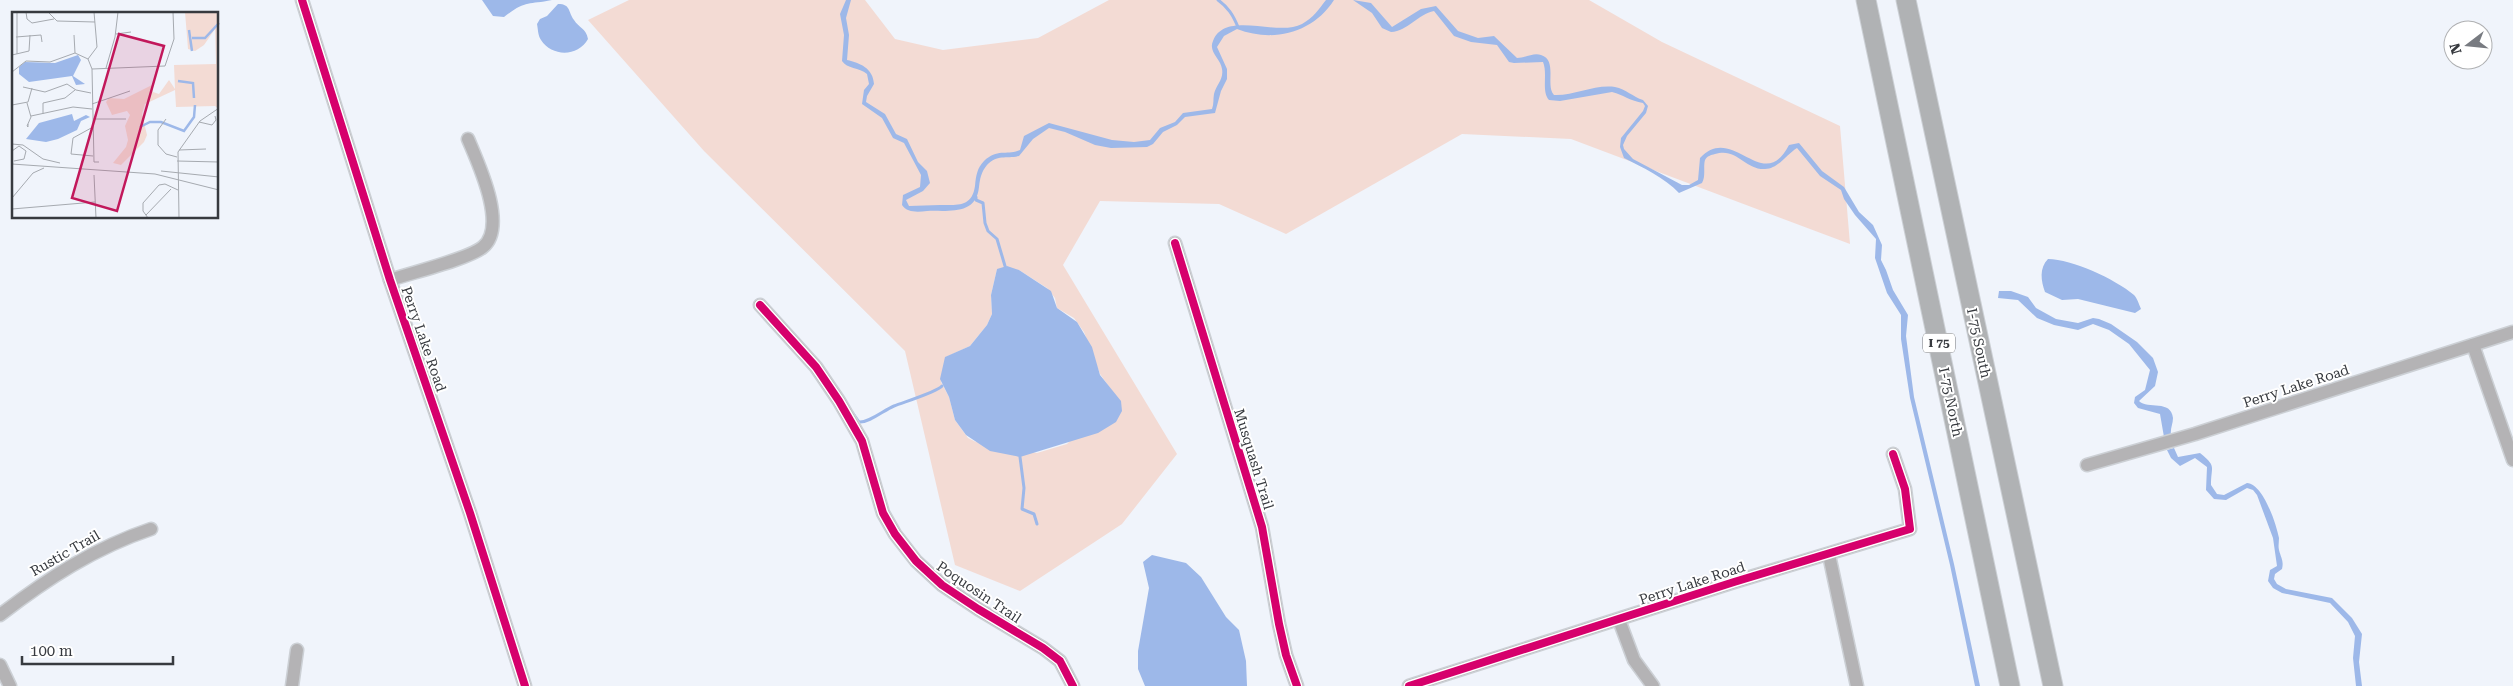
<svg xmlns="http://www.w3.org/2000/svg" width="2513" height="686" font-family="'Roboto Serif',serif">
<rect width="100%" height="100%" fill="#f0f4fb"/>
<path fill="#f3dbd4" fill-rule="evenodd" d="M 629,0 L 865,0 L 895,39 L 943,50 L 1038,38 L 1109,0 L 1589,0 L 1662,42 L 1840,126 L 1850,244 L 1571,139 L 1462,134 L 1286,234 L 1219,204 L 1100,201 L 1063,265 L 1177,454 L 1122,524 L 1020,591 L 955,565 L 905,351 L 704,151 L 588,20 ZM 997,269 L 1019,270 L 1047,288 L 1055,298 L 1057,308 L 1074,318 L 1084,332 L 1100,374 L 1115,395 L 1067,444 L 1037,453 L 976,442 L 968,438 L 955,420 L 949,397 L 941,382 L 946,357 L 970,346 L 987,325 L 992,314 L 991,295 Z"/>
<g fill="#9db8e9">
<path d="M 482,0 L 552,0 C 527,5 526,0 504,17 L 493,16 Z"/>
<path d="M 846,0 L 851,0 L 846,18 L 849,35 L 847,60 C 860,63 873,68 874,84 L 867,96 L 866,102 L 885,114 L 896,134 L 907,139 L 918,162 L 927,171 L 930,183 L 923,191 L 906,200 L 909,206 C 919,206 930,205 940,205 C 958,205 972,207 975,186 C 976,176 977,168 984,161 C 998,148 1007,156 1020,150 L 1024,136 L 1049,123 L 1112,140 L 1134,142 L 1150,140 L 1160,128 L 1175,122 L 1183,113 L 1212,109 C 1214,104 1213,99 1214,94 C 1216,85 1224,79 1222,69 C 1221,59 1208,52 1213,41 C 1225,10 1278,37 1302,24 C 1313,18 1319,9 1326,0 L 1334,0 C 1313,33 1273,43 1237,29 L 1224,36 L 1217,47 L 1227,69 L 1227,79 L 1221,91 L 1215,113 L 1185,117 L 1177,125 L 1163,132 L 1153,144 L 1147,147 L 1111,148 L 1095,145 L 1065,132 L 1049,128 L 1033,139 L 1019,156 C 1007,159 997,154 987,165 C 981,172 980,179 979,187 C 976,216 948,210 927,211 C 918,212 907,213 902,205 L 903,195 L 920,187 L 921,175 L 904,143 L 893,138 L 882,118 L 862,104 L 864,90 L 869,84 L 867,74 C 859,67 847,69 842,61 L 844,35 L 840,14 Z"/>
<path d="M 1353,0 L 1371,3 L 1392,27 L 1421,9 L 1436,6 L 1458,31 L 1478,38 L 1494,36 L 1517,58 C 1525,58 1534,52 1541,55 C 1558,60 1545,86 1554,95 C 1574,96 1595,84 1615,87 C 1626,89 1633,97 1643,100 L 1648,106 L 1646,113 L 1627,136 L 1623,145 L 1624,149 L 1633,159 L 1682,185 L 1689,185 L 1698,180 L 1700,158 C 1733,122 1763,196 1789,145 L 1799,143 L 1822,171 L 1844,187 L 1859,212 L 1873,225 L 1882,245 L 1881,260 L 1886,270 L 1893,290 L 1908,315 L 1906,336 L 1914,397 L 1954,564 L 1980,686 L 1975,686 L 1950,565 L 1910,398 L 1901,339 L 1901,315 L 1887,293 L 1875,258 L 1876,239 L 1855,215 L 1844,199 L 1841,190 L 1820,176 L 1797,148 C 1787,154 1778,169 1765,169 C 1745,170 1737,147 1715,154 C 1711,155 1707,156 1705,160 C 1703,167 1706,176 1702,183 L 1679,193 C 1665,178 1642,167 1624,158 L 1620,147 L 1621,138 L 1643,111 L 1645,106 L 1643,103 C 1630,101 1624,95 1612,92 L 1560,101 L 1549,100 C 1541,91 1548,74 1543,62 L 1514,63 L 1509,62 L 1497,45 L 1471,42 L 1454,36 L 1434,11 C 1418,14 1408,31 1391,32 L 1382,28 L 1372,13 Z"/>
<path d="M 558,4 C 571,4 568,12 574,20 C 579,28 586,28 588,39 C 578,57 552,57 541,40 C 538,36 538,29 537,24 L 540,19 L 547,16 Z"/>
<path d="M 2048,259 C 2072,259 2115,279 2134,295 C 2137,298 2139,304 2141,309 L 2135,313 L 2078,299 L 2062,300 L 2045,292 C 2041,281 2039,268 2048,259 Z"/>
<polygon points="1007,266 1019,270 1051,291 1057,308 1077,322 1092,347 1100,375 1121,401 1122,411 1116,422 1098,433 1020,457 990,451 966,435 955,420 949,397 940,379 945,357 970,346 987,325 992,314 991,295 997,269"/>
<path d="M 1999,291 L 2011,291 L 2028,297 L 2036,308 L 2056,319 L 2078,323 L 2093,318 L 2099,319 L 2111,324 L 2137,342 L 2153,358 L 2158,372 L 2155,386 L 2139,401 C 2148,410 2171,399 2173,418 C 2173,424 2170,429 2171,435 L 2164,437 L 2160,414 L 2138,408 L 2134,403 L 2135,397 L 2145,390 L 2150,370 L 2129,344 L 2109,330 L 2093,324 L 2078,330 L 2054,325 L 2037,318 L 2018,300 L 1998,298 Z"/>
<path d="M 2174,448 L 2178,457 L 2200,453 C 2217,467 2211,465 2211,485 L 2217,494 L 2224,495 L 2247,483 C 2263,484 2276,523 2279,538 C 2279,542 2278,546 2279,550 C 2281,558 2284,561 2282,569 L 2275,574 L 2274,579 L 2277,584 L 2286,589 L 2332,598 L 2352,618 L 2362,634 L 2359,662 L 2362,686 L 2356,686 L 2353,658 L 2355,636 L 2348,622 L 2330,603 L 2282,593 L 2273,588 L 2268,581 L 2270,570 L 2277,566 L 2273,538 L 2257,495 L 2253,490 L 2247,488 L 2226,500 L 2214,499 L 2206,490 L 2207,467 L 2195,458 L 2180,466 L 2171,458 L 2167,450 Z"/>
<polygon points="1152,555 1186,563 1201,577 1226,617 1239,630 1246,661 1247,686 1145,686 1138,669 1138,651 1149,588 1143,562"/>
</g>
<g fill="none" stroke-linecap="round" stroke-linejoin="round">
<g stroke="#9db8e9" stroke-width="3">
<path d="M 1218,0 C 1228,7 1233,15 1238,27"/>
<polyline points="976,197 976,200 983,203 985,223 988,231 997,239 1005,266"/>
<path d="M 852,412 L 859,422 C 869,423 884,410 894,406 C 904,402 937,392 942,386"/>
<polyline points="1020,457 1024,488 1022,509 1034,514 1037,524"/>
</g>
<g stroke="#ccd0d5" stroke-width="15">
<g id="minor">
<polyline points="302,0 390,280 470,513 525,686"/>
<polyline points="1175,243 1262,527 1279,624 1286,655 1297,686"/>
<path d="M 390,280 C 410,273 469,259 483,247 C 508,226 478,163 468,139"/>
<polyline points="760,305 816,367 839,401 862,441 883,513 895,534 916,561 942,585 978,609 1043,648 1060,661 1073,686"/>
<polyline points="2473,345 2513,460"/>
<polyline points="2087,465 2195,434 2513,332"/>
<polyline points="1829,555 1857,686"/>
<path d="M 0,615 C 47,579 94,548 151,529"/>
<polyline points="1619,620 1634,660 1653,686"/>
<polyline points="0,665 10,686"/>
<polyline points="292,686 297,650"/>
<polyline points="1409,686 1734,582 1910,529 1905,489 1893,454"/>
</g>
</g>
<g stroke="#ccd0d5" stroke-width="21">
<g id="highway">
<polyline points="1866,0 2010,686"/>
<polyline points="1906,0 2053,686"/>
</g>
</g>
<use href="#minor" stroke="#b4b3b5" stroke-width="12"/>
<use href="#highway" stroke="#b0b2b4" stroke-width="19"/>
<g stroke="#fff" stroke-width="11">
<g id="cycleway">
<polyline points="302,0 390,280 470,513 525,686"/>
<polyline points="1175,243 1262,527 1279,624 1286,655 1297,686"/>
<polyline points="760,305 816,367 839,401 862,441 883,513 895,534 916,561 942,585 978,609 1043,648 1060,661 1073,686"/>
<polyline points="1409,686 1734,582 1910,529 1905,489 1893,454"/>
</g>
</g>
<use href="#cycleway" stroke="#d6006c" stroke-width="8"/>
</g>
<g text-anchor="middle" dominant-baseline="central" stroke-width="4" stroke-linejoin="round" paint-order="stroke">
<rect fill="#fff" stroke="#737579" stroke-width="1" x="1923" y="333.5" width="32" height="19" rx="4"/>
<g font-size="12" font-weight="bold" fill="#373a3f">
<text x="1939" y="343">I 75</text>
</g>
<g font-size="14" fill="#373a3f" stroke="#fff">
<text transform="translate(424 339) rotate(71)">Perry Lake Road</text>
<text transform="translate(1979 343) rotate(78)">I-75 South</text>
<text transform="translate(2296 386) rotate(-18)">Perry Lake Road</text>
<text transform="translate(1951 402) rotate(78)">I-75 North</text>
<text transform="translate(1254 459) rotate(73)">Musquash Trail</text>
<text transform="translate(65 553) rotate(-30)">Rustic Trail</text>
<text transform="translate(1692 583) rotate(-18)">Perry Lake Road</text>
<text transform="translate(979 592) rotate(34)">Poquosin Trail</text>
</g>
</g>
<g transform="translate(12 12)">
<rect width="206" height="206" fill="#f0f4fb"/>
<path d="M 173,0 L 206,0 L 206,96 L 203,94 L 164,95 L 163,78 L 133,92 L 130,102 L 135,123 L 132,130 L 109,153 L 101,151 L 114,135 L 116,128 L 113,114 L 118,103 L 115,99 L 100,103 L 94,90 L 97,86 L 112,87 L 140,73 L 141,80 L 147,82 L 157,68 L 163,77 L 162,53 L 204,52 L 203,17 L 192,33 L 183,39 L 176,37 Z" fill="#f3dbd4"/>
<path d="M 66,43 L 69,48 L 61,64 L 73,72 L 64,73 L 60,64 L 17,70 L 7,62 L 7,55 L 13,50 L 43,51 ZM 60,102 L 62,109 L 74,103 L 78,105 L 69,109 L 65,118 L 46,127 L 34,130 L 14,127 L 27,111 Z" fill="#9db8e9"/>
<path fill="none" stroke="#9db8e9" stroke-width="2.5" d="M 177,18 L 180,39M 180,26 L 193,26 L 207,11M 166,69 L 181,71 L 182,86M 128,115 L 138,110 L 149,110 L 172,119 L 182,105 L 183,93"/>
<path fill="none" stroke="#a6aab0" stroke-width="1" d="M 5,0 L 5,42M 14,0 L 15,7 L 20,11 L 42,7M 36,0 L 45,9 L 83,10M 104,22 L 119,20M 62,23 L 63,41M 4,25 L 29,23 L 30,30M 0,43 L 17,39 L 18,23M 76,47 L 85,35 L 82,0M 94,56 L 103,25 L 106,0M 80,57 L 153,54 L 162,27 L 161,0M 0,60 L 14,49 L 38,50 L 63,41 L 76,47 L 80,57 L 82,150 L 87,150M 11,75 L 33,80 L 55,72 L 64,78 L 79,81M 15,91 L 19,105 L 15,114 L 16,115 L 16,112M 80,92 L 118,79M 0,93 L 16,90 L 20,76M 31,102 L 31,91 L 53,86 L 63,78M 19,104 L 61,95 L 80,97M 81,107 L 114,107M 154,107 L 146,118 L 146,133 L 154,142 L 165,145M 187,110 L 200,113 L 204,108 L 203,104M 81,115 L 61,126 L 59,142 L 81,144M 0,132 L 11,133 L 31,147 L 48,151M 167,138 L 194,137M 0,139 L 7,134 L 14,139 L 12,147 L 2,149M 165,149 L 207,150M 0,152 L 143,162 L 207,178M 149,159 L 207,165M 82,163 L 84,206M 0,186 L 21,161 L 32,156M 0,197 L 83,190M 134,203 L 159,177M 136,206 L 131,199 L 131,191 L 147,173 L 153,172 L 166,178M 167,206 L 166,140 L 188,109 L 207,96"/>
<path fill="#c2185b" fill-opacity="0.15" stroke="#c2185b" stroke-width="2.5" d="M 107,22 L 152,34 L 105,199 L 60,186 Z"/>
<rect width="206" height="206" fill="none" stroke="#373a3f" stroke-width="2.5"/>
</g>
<g transform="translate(2468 45) rotate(254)"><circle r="24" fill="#ffffff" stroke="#afb0b2"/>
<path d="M0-4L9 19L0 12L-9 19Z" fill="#787b81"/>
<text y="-8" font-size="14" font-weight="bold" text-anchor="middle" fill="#373a3f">N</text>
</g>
<path d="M22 656v8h151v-8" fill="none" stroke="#373a3f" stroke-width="2.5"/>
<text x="30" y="656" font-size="15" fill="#373a3f" stroke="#ffffff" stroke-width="4" paint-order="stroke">100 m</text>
</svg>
